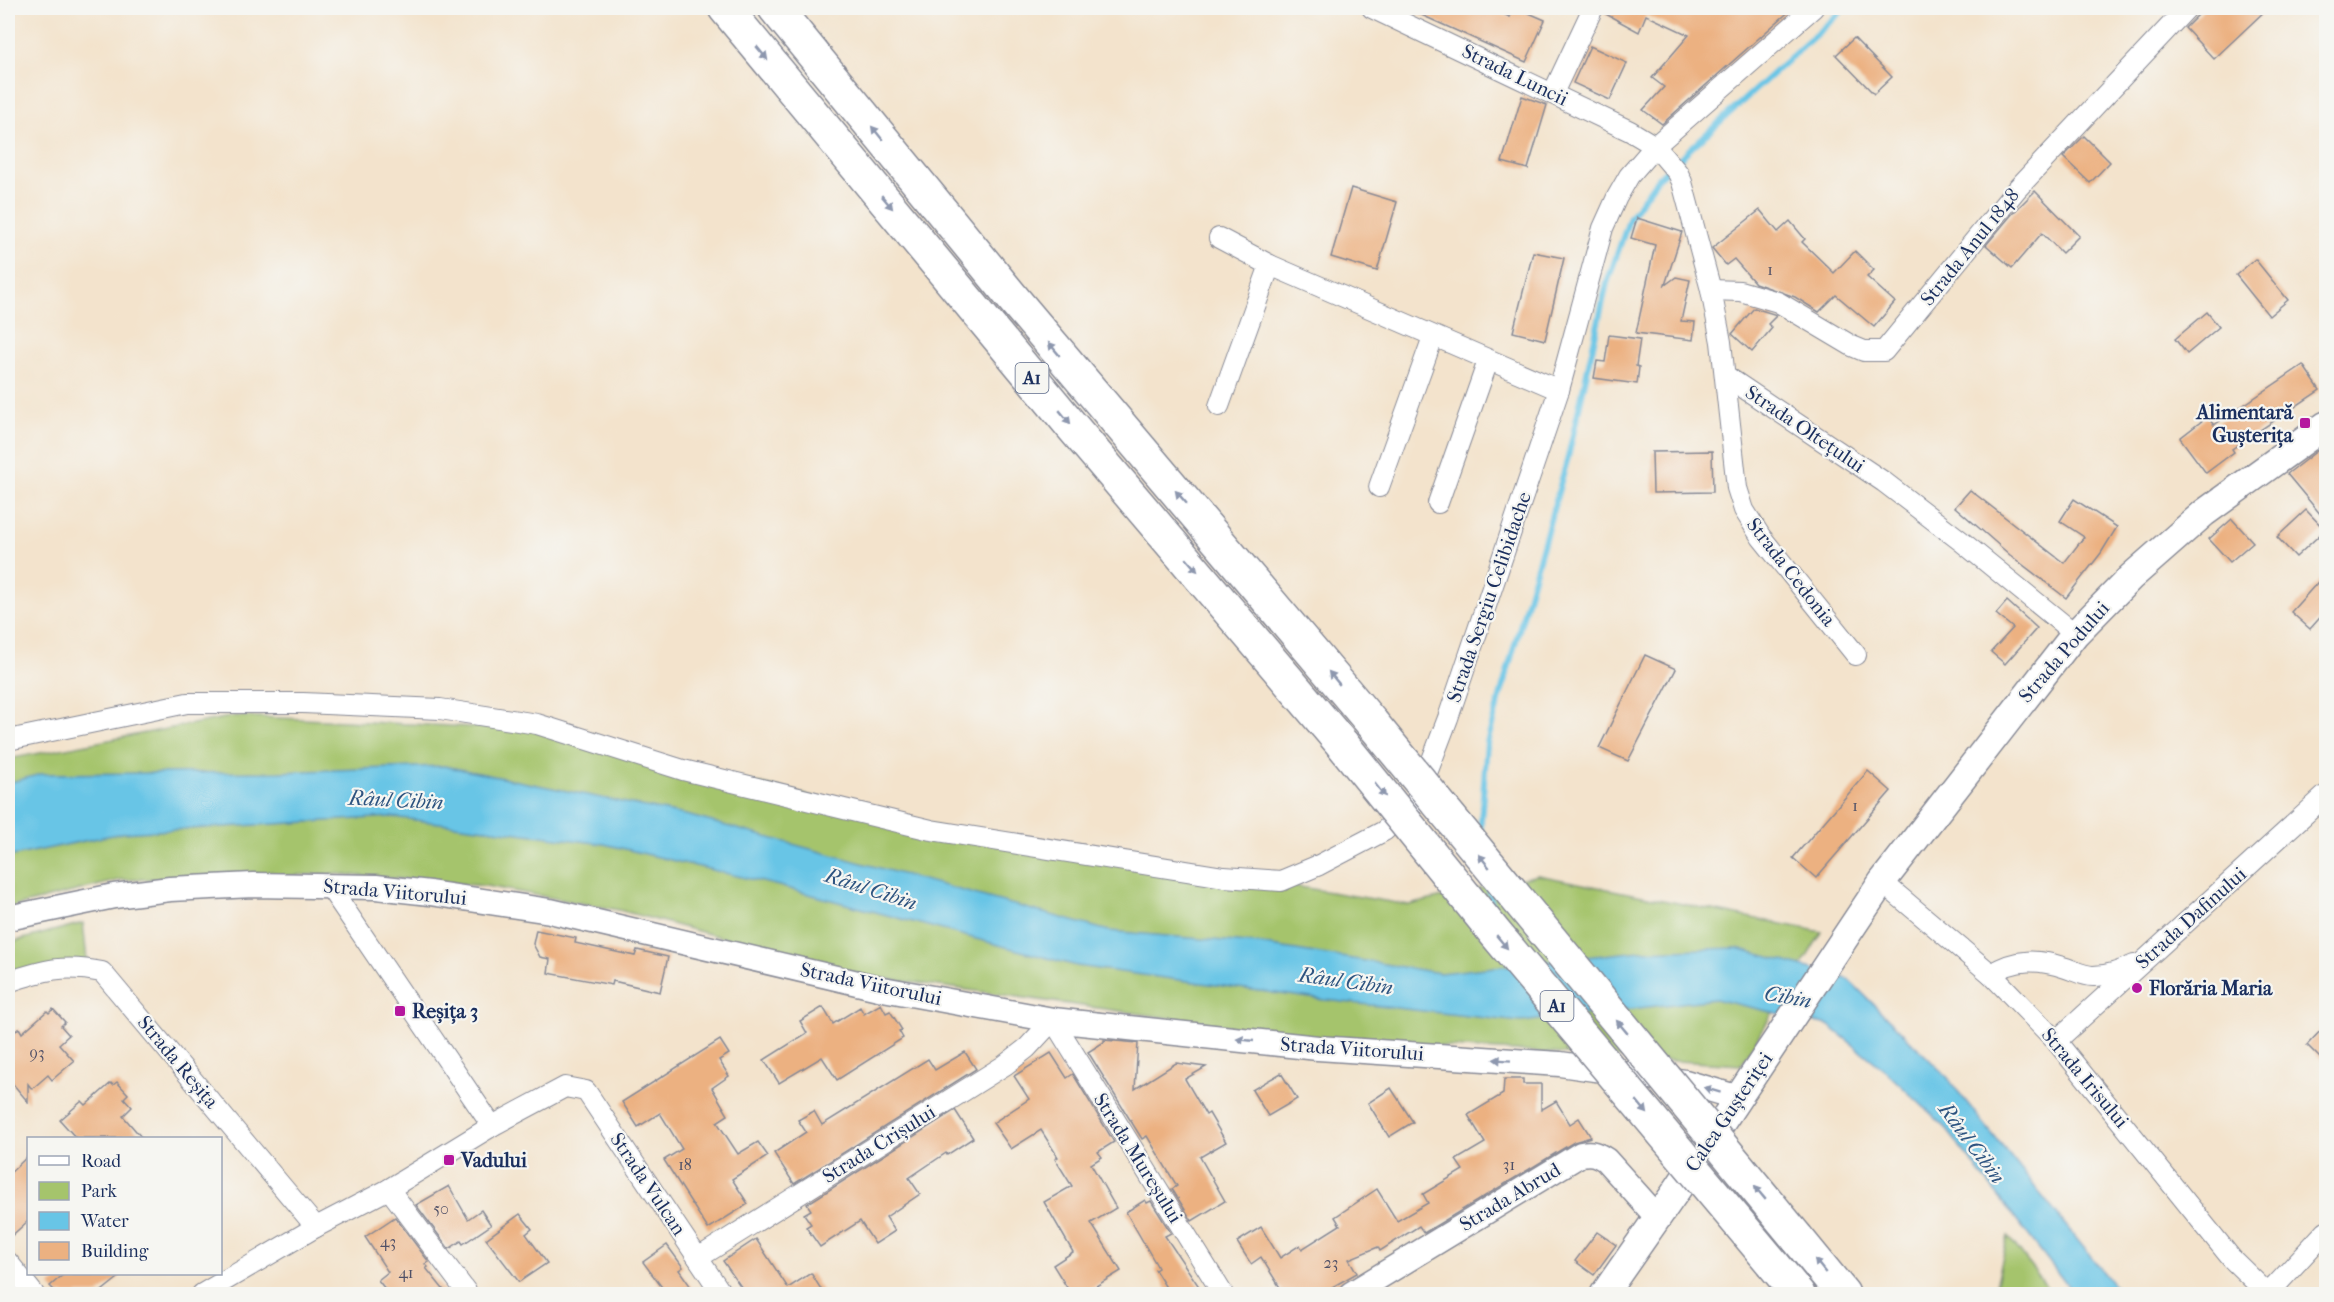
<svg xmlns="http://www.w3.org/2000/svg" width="2334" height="1302" font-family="'IM FELL French Canon',serif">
<rect width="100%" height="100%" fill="#f6f6f2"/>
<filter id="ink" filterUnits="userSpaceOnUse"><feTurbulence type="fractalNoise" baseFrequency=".0167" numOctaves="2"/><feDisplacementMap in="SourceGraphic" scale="12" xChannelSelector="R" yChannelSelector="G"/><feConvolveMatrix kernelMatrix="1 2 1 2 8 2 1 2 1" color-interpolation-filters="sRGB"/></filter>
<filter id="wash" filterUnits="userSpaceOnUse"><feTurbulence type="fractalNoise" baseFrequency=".008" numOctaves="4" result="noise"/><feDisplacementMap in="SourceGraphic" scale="24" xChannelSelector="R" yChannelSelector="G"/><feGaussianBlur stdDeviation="1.35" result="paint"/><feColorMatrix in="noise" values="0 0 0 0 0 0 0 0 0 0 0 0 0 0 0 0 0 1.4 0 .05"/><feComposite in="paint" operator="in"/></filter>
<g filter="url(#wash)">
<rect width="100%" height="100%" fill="#f3e3cc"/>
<g fill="#a5c46c" stroke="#607a65" stroke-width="1.5">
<polygon points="235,716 538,730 1032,850 1093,853 1409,905 1538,875 1822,932 1741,1065 1322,1039 866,976 619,910 486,886 337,874 120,880 8,908 8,759"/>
<polygon points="83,923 87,960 8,977 8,943"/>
<polygon points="2008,1236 2052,1294 1994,1294"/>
</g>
<polygon fill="#68c5e6" stroke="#427aa2" stroke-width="1.5" points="444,766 690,816 1109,931 1259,944 1440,973 1641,951 1737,948 1848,979 1944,1074 2121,1294 2074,1294 1944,1126 1881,1067 1828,1025 1715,999 1521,1022 1325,1000 1077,966 779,886 604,844 392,817 122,833 8,857 8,783 41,774 279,772"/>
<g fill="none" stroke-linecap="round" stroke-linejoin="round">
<g stroke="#68c5e6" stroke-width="6">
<polyline points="1480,834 1487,743 1568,457 1607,283 1630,217 1658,178 1845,8"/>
<polyline points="1489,886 1492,908"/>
</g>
</g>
<g id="blocks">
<g fill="#ecb181">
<polygon points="1406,8 1488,8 1510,17 1514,8 1517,8 1545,20 1526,62"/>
<polygon points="1605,8 1793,8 1662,124 1643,110 1664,87 1652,78 1689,35 1646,15 1639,32 1604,13"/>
<polygon points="2205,8 2268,8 2214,59 2185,28"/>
<polygon points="1854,38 1892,77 1874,94 1836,55"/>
<polygon points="1590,46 1627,63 1610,100 1573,83"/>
<polygon points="1522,96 1547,105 1528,169 1502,162"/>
<polygon points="2084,136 2110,162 2090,183 2063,157"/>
<polygon points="1351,188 1397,202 1377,271 1331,257"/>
<polygon points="2035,191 2079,236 2062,253 2042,233 2012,268 1986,245 2013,213"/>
<polygon points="1760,210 1778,232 1790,221 1805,239 1802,242 1834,273 1855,251 1874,270 1867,277 1895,302 1874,327 1836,295 1819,312 1795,297 1755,283 1734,259 1726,265 1712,248"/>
<polygon points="1637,218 1682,232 1665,285 1676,277 1690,280 1681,321 1695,322 1693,340 1636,333 1655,245 1631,238"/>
<polygon points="1533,252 1564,258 1545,340 1513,332"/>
<polygon points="2255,259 2288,300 2269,316 2236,275"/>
<polygon points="1754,308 1777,315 1768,324 1772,328 1752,352 1732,334"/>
<polygon points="2207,312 2219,327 2187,354 2175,339"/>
<polygon points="1609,335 1640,339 1636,366 1639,367 1637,384 1594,378 1597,361 1605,362"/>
<polygon points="2303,365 2320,390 2232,449 2234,452 2206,473 2180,438 2207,417 2214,425"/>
<polygon points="2326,444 2326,521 2287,474"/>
<polygon points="1712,451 1713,492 1653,493 1652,452"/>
<polygon points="1970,490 2064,563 2084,537 2060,521 2074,499 2117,527 2101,553 2066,598 2010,555 1955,507"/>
<polygon points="2306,510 2325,530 2296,557 2277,537"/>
<polygon points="2232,519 2253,542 2230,562 2209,539"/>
<polygon points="2326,573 2326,611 2310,629 2291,612"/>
<polygon points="2007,601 2037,628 2005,664 1991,652 2013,628 1996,614"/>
<polygon points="1645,655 1676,669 1628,761 1599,748"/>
<polygon points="1868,771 1891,791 1816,878 1793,858"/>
<polygon points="536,930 576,938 575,943 635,956 637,950 668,957 660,992 613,981 612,985 548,973 550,959 540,957 533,944"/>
<polygon points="881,1004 886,1013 890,1011 902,1030 899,1031 903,1038 837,1080 822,1057 779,1083 764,1060 807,1033 800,1021 823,1007 833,1024 860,1007 864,1014"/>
<polygon points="53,1009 65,1022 61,1026 69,1035 59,1044 74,1061 52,1080 48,1075 32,1089 28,1084 28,1102 8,1078 8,1038 19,1028 22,1033 47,1011 49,1013"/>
<polygon points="2326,1025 2326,1064 2307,1045"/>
<polygon points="720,1040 729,1054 719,1060 729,1076 712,1088 728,1115 717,1122 738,1154 758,1142 768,1156 732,1179 748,1204 708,1229 664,1160 682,1149 660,1113 638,1127 622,1102"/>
<polygon points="1104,1040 1138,1043 1135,1089 1176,1063 1206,1067 1185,1079 1206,1115 1209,1113 1226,1142 1200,1157 1225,1201 1192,1221 1172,1189 1177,1186 1147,1136 1142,1139 1088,1052 1104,1042"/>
<polygon points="965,1052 976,1069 794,1184 774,1153 806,1132 798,1120 814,1111 822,1125 928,1059 935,1070"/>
<polygon points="1051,1053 1067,1078 1073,1074 1114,1142 1098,1152 1102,1157 1091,1164 1116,1208 1091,1223 1121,1271 1083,1294 1071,1294 1053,1265 1073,1252 1044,1202 1072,1186 1055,1159 1058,1157 1041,1130 1011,1149 993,1123 1029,1099 1014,1076"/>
<polygon points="1281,1073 1297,1099 1268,1116 1252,1090"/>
<polygon points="1504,1079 1523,1079 1523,1084 1541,1084 1541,1110 1556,1101 1570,1124 1579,1118 1591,1137 1574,1142 1424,1233 1419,1226 1380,1251 1378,1247 1349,1259 1357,1273 1320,1294 1284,1294 1261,1257 1251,1264 1237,1242 1261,1227 1280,1258 1300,1245 1302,1249 1340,1225 1335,1217 1377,1189 1397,1221 1428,1203 1423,1194 1463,1170 1456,1160 1485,1143 1468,1115 1503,1094"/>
<polygon points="117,1082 128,1094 124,1098 132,1107 123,1116 142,1138 76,1138 60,1120 82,1101 86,1105 111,1083 113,1085"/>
<polygon points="1391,1088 1413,1122 1389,1137 1368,1103"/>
<polygon points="955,1110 973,1138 947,1155 946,1153 909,1178 920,1194 886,1217 895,1231 875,1244 860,1221 820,1247 806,1227 811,1224 804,1214 811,1210 807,1204"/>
<polygon points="28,1156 28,1221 8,1239 8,1175"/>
<polygon points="449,1186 468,1219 481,1210 491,1225 463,1244 461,1241 449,1249 416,1205"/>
<polygon points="1145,1200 1147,1203 1151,1201 1171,1233 1165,1236 1204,1294 1170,1294 1155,1270 1158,1268 1156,1264 1126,1212"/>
<polygon points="520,1214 532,1229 526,1234 547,1263 519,1282 486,1239"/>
<polygon points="395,1217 429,1262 425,1264 428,1267 426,1268 447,1294 389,1294 378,1280 388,1272 365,1237"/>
<polygon points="1597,1232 1616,1245 1594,1275 1575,1261"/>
<polygon points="756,1239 788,1288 811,1273 824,1294 746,1294 723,1261"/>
<polygon points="667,1245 683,1267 679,1270 696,1294 667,1294 643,1262"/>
<polygon points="64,1274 123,1274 98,1294 58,1294 50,1286"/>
</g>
</g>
</g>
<g filter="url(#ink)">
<use href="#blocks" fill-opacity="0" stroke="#878995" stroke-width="1.5"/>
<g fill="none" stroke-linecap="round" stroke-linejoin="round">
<g stroke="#878995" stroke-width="22">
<g id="minor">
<polyline points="1372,8 1630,131 1655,146 1678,173 1682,182 1711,290 1721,342 1737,488 1744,510 1761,537 1856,655"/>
<polyline points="1553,93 1593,8"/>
<polyline points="1219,238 1270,265 1559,390"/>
<polyline points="1711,290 1740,291 1778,302 1852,346 1864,351 1884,351 2016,190 2187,8"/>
<polyline points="1726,376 1884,482 1961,541 2075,634"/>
<polyline points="1219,406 1270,265"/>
<polyline points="1379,487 1433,337"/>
<polyline points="1438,503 1488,361"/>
<polyline points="8,740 187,703 303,703 440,709 537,724 683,770 931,830 1224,877 1281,881 1319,865 1384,831 1416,802 1448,718 1559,390 1603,228 1617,197 1629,176 1655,146 1813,8"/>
<polyline points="1882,882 1991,974 2056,1041 2232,1259 2268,1294"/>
<polyline points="329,886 492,1126"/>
<path d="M 1991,974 C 2015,958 2039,959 2066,968 C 2075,971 2084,976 2093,976 C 2108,976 2120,971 2134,965"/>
<path d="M 8,982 C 43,970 64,964 102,972 L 316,1227"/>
<polyline points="2056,1041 2326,795"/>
<polyline points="389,1189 468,1294"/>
<polyline points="698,1258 1005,1065 1027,1048 1053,1020 1223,1294"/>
<polyline points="8,1262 34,1294"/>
<polyline points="202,1294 316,1227 389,1189 492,1126 565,1087 586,1091 722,1294"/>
<polyline points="2268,1294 2326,1231"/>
</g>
</g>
<g stroke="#878995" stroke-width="27">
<g id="tertiary">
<polyline points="8,918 114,896 170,889 253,885 376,887 430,893 550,911 883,989 1053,1020 1318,1048 1560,1064 1685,1082 1739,1098"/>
<path d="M 1351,1294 L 1581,1154 C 1592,1152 1597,1154 1606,1160 L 1658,1218"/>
</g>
</g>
<g stroke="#878995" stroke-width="30">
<polyline id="secondary" points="1604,1294 1674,1194 1882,882 2075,634 2131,577 2204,513 2326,425"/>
</g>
<g stroke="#878995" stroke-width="36">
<g id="motorway">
<polyline points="725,8 1070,424 1343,745"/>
<polyline points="775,8 1016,302 1372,723"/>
<polyline points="1797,1238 1843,1294"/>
<polyline points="1773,1264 1798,1294"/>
</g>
</g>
<use href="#minor" stroke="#fff" stroke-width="20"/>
<use href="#tertiary" stroke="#fff" stroke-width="24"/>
<use href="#secondary" stroke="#fff" stroke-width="27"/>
<use href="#motorway" stroke="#fff" stroke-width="33"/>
<g stroke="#878995" stroke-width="36" stroke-linecap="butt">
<g id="motorway-bridge">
<polyline points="1372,723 1797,1238"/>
<polyline points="1343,745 1495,933 1773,1264"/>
</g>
</g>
<use href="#motorway-bridge" stroke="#fff" stroke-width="33"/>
</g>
<defs><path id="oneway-solid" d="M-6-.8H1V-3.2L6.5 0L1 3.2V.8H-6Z" transform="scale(1.5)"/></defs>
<g fill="#8d97ae">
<use href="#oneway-solid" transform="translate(762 53) rotate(50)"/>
<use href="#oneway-solid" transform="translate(877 133) rotate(-129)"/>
<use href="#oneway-solid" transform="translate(887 202) rotate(50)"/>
<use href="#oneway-solid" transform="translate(1054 349) rotate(-130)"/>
<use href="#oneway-solid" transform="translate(1065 417) rotate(50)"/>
<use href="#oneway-solid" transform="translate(1181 497) rotate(-131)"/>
<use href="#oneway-solid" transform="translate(1192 565) rotate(49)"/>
<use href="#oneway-solid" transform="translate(1334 678) rotate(-130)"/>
<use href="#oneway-solid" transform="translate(1380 790) rotate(51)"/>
<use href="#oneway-solid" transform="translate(1484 861) rotate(-129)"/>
<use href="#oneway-solid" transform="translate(1502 942) rotate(50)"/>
<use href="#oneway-solid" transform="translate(1622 1027) rotate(-130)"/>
<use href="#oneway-solid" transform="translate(1245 1040) rotate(-174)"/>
<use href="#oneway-solid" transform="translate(1502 1060) rotate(-176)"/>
<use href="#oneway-solid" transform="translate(1712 1090) rotate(-163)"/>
<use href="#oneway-solid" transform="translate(1642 1107) rotate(50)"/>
<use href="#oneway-solid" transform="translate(1760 1193) rotate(-130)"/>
<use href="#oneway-solid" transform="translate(1820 1266) rotate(-129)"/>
</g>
</g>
<g fill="#b5179e" stroke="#f6f6f2" stroke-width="2">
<rect x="2299" y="417" width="12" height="12" rx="3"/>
<circle cx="2137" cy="988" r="6"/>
<rect x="394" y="1005" width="12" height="12" rx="3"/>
<rect x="443" y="1154" width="12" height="12" rx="3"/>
</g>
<g text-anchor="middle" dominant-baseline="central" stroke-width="4.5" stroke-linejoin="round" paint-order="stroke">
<g font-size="16" fill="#4f5067">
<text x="1770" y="269">1</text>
<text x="1855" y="805">1</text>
<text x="37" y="1052">93</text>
<text x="685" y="1164">18</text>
<text x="1509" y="1164">31</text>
<text x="441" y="1208">50</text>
<text x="388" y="1241">43</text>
<text x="1331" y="1262">23</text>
<text x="406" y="1272">41</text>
</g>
<g fill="#f6f6f2" stroke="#5d6b8a" stroke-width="1.5">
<rect x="1015.5" y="363" width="33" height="30" rx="4.5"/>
<rect x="1540.5" y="991" width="33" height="30" rx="4.5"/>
</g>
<g font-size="18" font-weight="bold" fill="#1b2f5e">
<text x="1032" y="378">A1</text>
<text x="1557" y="1006">A1</text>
</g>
<g font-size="20" fill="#1b2f5e" stroke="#f6f6f2">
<text transform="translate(1515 75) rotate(26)">Strada Luncii</text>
<text transform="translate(1970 247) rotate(-51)">Strada Anul 1848</text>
<text transform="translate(1805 429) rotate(34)">Strada Oltețului</text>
<text transform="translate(1791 572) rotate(52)">Strada Cedonia</text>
<text transform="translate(1489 597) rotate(-71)">Strada Sergiu Celibidache</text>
<text transform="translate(2064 652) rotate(-49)">Strada Podului</text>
<text transform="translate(395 892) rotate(5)">Strada Viitorului</text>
<text transform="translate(2191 918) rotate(-42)">Strada Dafinului</text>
<text transform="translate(871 984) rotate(12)">Strada Viitorului</text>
<text transform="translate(1352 1049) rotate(4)">Strada Viitorului</text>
<text transform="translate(178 1062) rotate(50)">Strada Reșița</text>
<text transform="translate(2085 1078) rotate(50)">Strada Irisului</text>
<text transform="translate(1729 1112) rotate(-56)">Calea Gușteriței</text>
<text transform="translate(879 1144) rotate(-32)">Strada Crișului</text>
<text transform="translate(1138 1158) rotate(58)">Strada Mureșului</text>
<text transform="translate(648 1184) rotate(56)">Strada Vulcan</text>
<text transform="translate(1510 1197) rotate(-31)">Strada Abrud</text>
</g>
<g font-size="20" font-weight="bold" fill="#1b2f5e" stroke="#f6f6f2" text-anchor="start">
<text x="2293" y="412" text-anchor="end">Alimentară<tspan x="2293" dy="23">Gușterița</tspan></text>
<text x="2149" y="988">Florăria Maria</text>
<text x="412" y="1011">Reșița 3</text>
<text x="461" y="1160">Vadului</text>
</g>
<g font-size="21" font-style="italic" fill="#2e5480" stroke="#f6f6f2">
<text transform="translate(396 800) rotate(3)">Râul Cibin</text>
<text transform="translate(871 889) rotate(18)">Râul Cibin</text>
<text transform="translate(1346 981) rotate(8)">Râul Cibin</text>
<text transform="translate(1788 997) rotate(10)">Cibin</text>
<text transform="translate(1972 1143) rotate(53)">Râul Cibin</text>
</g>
</g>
<rect width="2334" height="1302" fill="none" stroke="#f6f6f2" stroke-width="30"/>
<rect x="27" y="1137" width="195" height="138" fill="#f6f6f2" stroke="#9ea6b7" stroke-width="1.5"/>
<rect x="39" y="1156" width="30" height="9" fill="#ffffff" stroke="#9ea6b7" stroke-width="1.5"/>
<text x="81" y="1167" font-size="18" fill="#1b2f5e">Road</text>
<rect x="39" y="1182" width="30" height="18" fill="#a5c46c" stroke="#9ea6b7" stroke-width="1.5"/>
<text x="81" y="1197" font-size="18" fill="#1b2f5e">Park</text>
<rect x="39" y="1212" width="30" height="18" fill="#68c5e6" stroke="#9ea6b7" stroke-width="1.5"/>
<text x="81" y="1227" font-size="18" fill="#1b2f5e">Water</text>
<rect x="39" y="1242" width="30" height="18" fill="#ecb181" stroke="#9ea6b7" stroke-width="1.5"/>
<text x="81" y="1257" font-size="18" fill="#1b2f5e">Building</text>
</svg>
